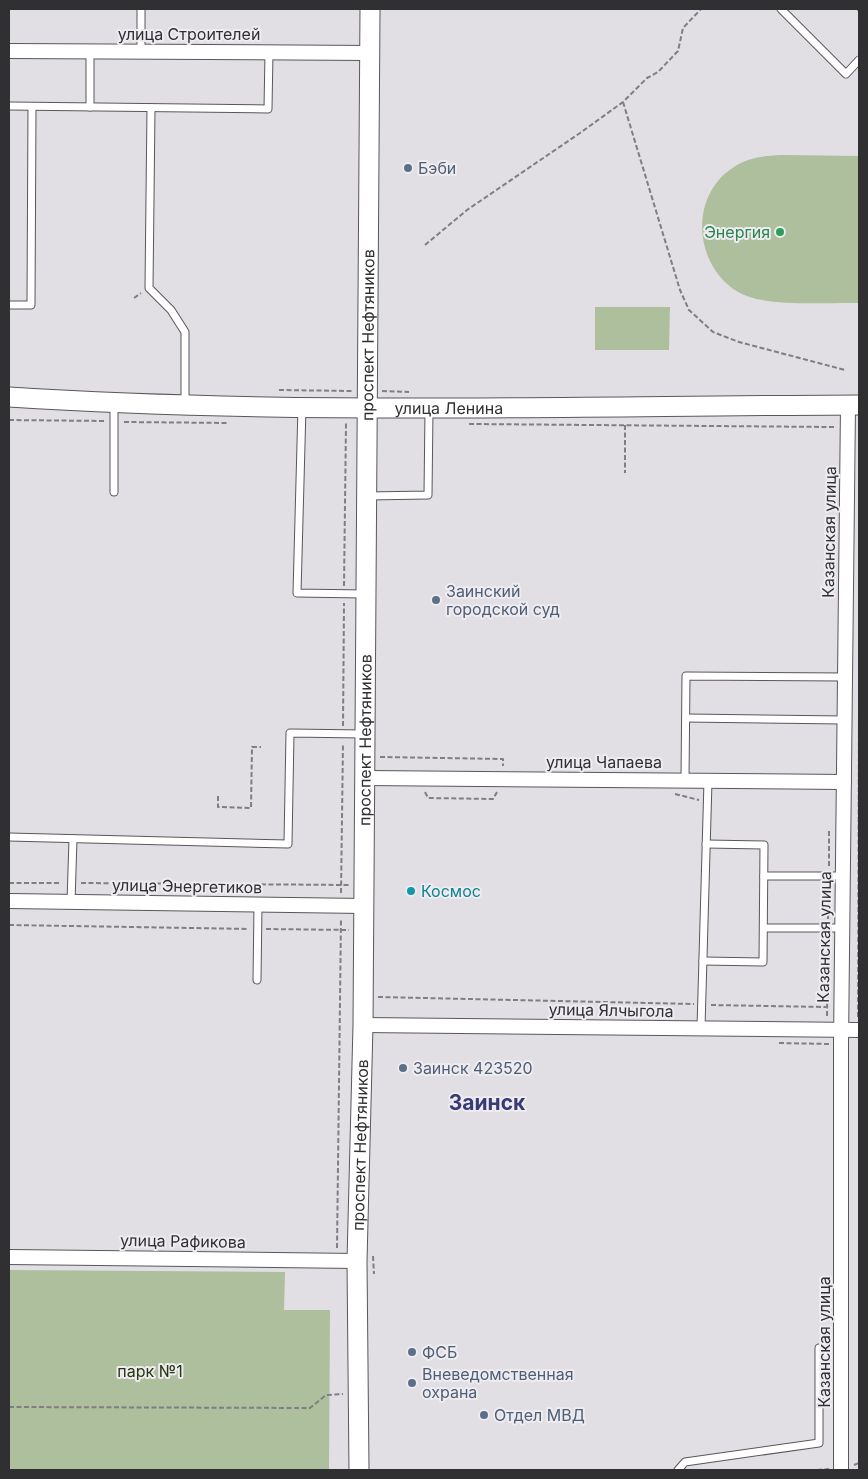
<svg xmlns="http://www.w3.org/2000/svg" width="868" height="1479" font-family="Inter,sans-serif">
<rect width="100%" height="100%" fill="#e1dee4"/>
<g fill="#adbf9c">
<path d="M 781,155 L 859,156 L 859,303 C 827,302 765,308 738,292 C 694,266 688,196 734,167 C 749,157 764,156 781,155 Z"/>
<polygon points="595,307 670,307 669,350 595,350"/>
<polygon points="9,1270 285,1272 284,1310 330,1310 329,1470 9,1470"/>
</g>
<g fill="none" stroke-linecap="round" stroke-linejoin="round">
<g stroke="#59575c" stroke-width="9">
<g id="lane">
<polyline points="781,9 846,74 859,60"/>
<polyline points="141,52 141,9"/>
<polyline points="9,106 268,109 269,52"/>
<polyline points="90,107 90,51"/>
<polyline points="151,108 149,288 171,310 185,332 185,404"/>
<polyline points="9,305 31,305 32,107"/>
<polyline points="302,407 297,593 365,594"/>
<polyline points="114,492 114,404"/>
<polyline points="367,496 428,495 429,410"/>
<polyline points="686,718 844,720"/>
<polyline points="685,780 686,676 845,677"/>
<polyline points="9,837 288,844 290,733 364,734"/>
<polyline points="764,876 843,876"/>
<polyline points="71,902 73,839"/>
<polyline points="764,928 842,928"/>
<polyline points="703,961 763,962 764,845 706,844"/>
<polyline points="257,980 258,905"/>
<polyline points="701,1028 708,781"/>
<polyline points="678,1470 685,1462 819,1443 819,1348"/>
</g>
</g>
<g stroke="#59575c" stroke-width="16">
<g id="street">
<polyline points="9,51 369,53"/>
<polyline points="365,778 844,782"/>
<polyline points="9,901 364,906"/>
<polyline points="363,1025 859,1030"/>
<polyline points="9,1257 357,1261"/>
<polyline points="841,1470 841,1044 848,405"/>
</g>
</g>
<g stroke="#59575c" stroke-width="21">
<g id="secondary">
<path id="s1" d="M 9,397 C 292,415 576,406 859,405"/>
<path id="s2" d="M 359,1470 L 357,1261 L 363,1025 L 370,9"/>
</g>
</g>
<g stroke="#807e82" stroke-width="2" stroke-dasharray="5 2.5" stroke-linecap="butt">
<polyline points="857,9 859,11"/>
<polyline points="623,102 680,290 689,310 713,332 739,342 845,370"/>
<polyline points="425,245 467,210 580,133 623,102 647,78 658,72 678,51 683,28 701,9"/>
<polyline points="134,298 141,293"/>
<polyline points="279,390 352,391"/>
<polyline points="382,391 409,392"/>
<polyline points="9,420 104,421"/>
<polyline points="124,422 229,423"/>
<polyline points="469,424 834,427"/>
<polyline points="625,425 625,473"/>
<polyline points="344,586 346,423"/>
<polyline points="343,726 344,603"/>
<polyline points="380,757 503,759 503,766"/>
<polyline points="425,792 428,798 493,799 497,792"/>
<polyline points="675,794 699,800"/>
<polyline points="218,796 218,807 251,808 252,747 261,747"/>
<polyline points="829,866 829,831"/>
<polyline points="9,883 61,883"/>
<polyline points="81,883 349,885"/>
<polyline points="341,893 343,743"/>
<polyline points="828,919 829,886"/>
<polyline points="9,925 249,929"/>
<polyline points="266,929 349,930"/>
<polyline points="378,997 694,1004"/>
<polyline points="711,1005 826,1007"/>
<polyline points="827,1016 828,936"/>
<polyline points="858,1017 859,710"/>
<polyline points="779,1043 829,1044"/>
<polyline points="337,1248 341,918"/>
<polyline points="373,1256 374,1274"/>
<polyline points="9,1407 310,1408 326,1395 343,1394"/>
<polyline points="854,1465 859,1463"/>
<polyline points="817,1470 829,1469"/>
</g>
<use href="#lane" stroke="#fff" stroke-width="7"/>
<use href="#street" stroke="#fff" stroke-width="14"/>
<use href="#secondary" stroke="#fff" stroke-width="19"/>
</g>
<g fill="#5c6f8a" stroke="#eeebf1" stroke-width="2">
<circle cx="408" cy="168" r="5"/>
<circle cx="436" cy="600" r="5"/>
<circle cx="403" cy="1068" r="5"/>
<circle cx="412" cy="1352" r="5"/>
<circle cx="412" cy="1383" r="5"/>
<circle cx="484" cy="1415" r="5"/>
</g>
<circle fill="#2e9e5b" stroke="#eeebf1" stroke-width="2" cx="780" cy="232" r="5"/>
<circle fill="#0f9aa8" stroke="#eeebf1" stroke-width="2" cx="411" cy="891" r="5"/>
<g text-anchor="middle" dominant-baseline="central" stroke-width="4" stroke-linejoin="round" paint-order="stroke">
<g font-size="16" fill="#302f32" stroke="#eeebf1">
<text x="189" y="34">улица Строителей</text>
<text stroke="none"><textPath href="#s2" startOffset="1135">проспект Нефтяников</textPath></text>
<text stroke="none"><textPath href="#s1" startOffset="440">улица Ленина</textPath></text>
<text transform="translate(829 532) rotate(-89)">Казанская улица</text>
<text stroke="none"><textPath href="#s2" startOffset="730">проспект Нефтяников</textPath></text>
<text x="604" y="762">улица Чапаева</text>
<text transform="translate(187 886) rotate(1)">улица Энергетиков</text>
<text transform="translate(824 937) rotate(-89)">Казанская улица</text>
<text transform="translate(611 1010) rotate(1)">улица Ялчыгола</text>
<text stroke="none"><textPath href="#s2" startOffset="325">проспект Нефтяников</textPath></text>
<text transform="translate(183 1241) rotate(1)">улица Рафикова</text>
<text transform="translate(824 1342) rotate(-90)">Казанская улица</text>
</g>
<g font-size="16" fill="#4e5e75" stroke="#eeebf1" text-anchor="start">
<text x="418" y="168">Бэби</text>
<text x="446" y="591">Заинский<tspan x="446" dy="18">городской суд</tspan></text>
<text x="413" y="1068">Заинск 423520</text>
<text x="422" y="1352">ФСБ</text>
<text x="422" y="1374">Вневедомственная<tspan x="422" dy="18">охрана</tspan></text>
<text x="494" y="1415">Отдел МВД</text>
</g>
<g font-size="16" fill="#27864d" stroke="#eeebf1" text-anchor="end">
<text x="770" y="232">Энергия</text>
</g>
<g font-size="16" fill="#0d838f" stroke="#eeebf1" text-anchor="start">
<text x="421" y="891">Космос</text>
</g>
<g font-size="16" fill="#26370f" stroke="#eeebf1">
<text x="150" y="1371">парк №1</text>
</g>
<g font-size="21" font-weight="bold" fill="#373c77" stroke="#eeebf1">
<text x="487" y="1102">Заинск</text>
</g>
</g>
<rect width="868" height="1479" fill="none" stroke="#302f32" stroke-width="20"/>
</svg>
